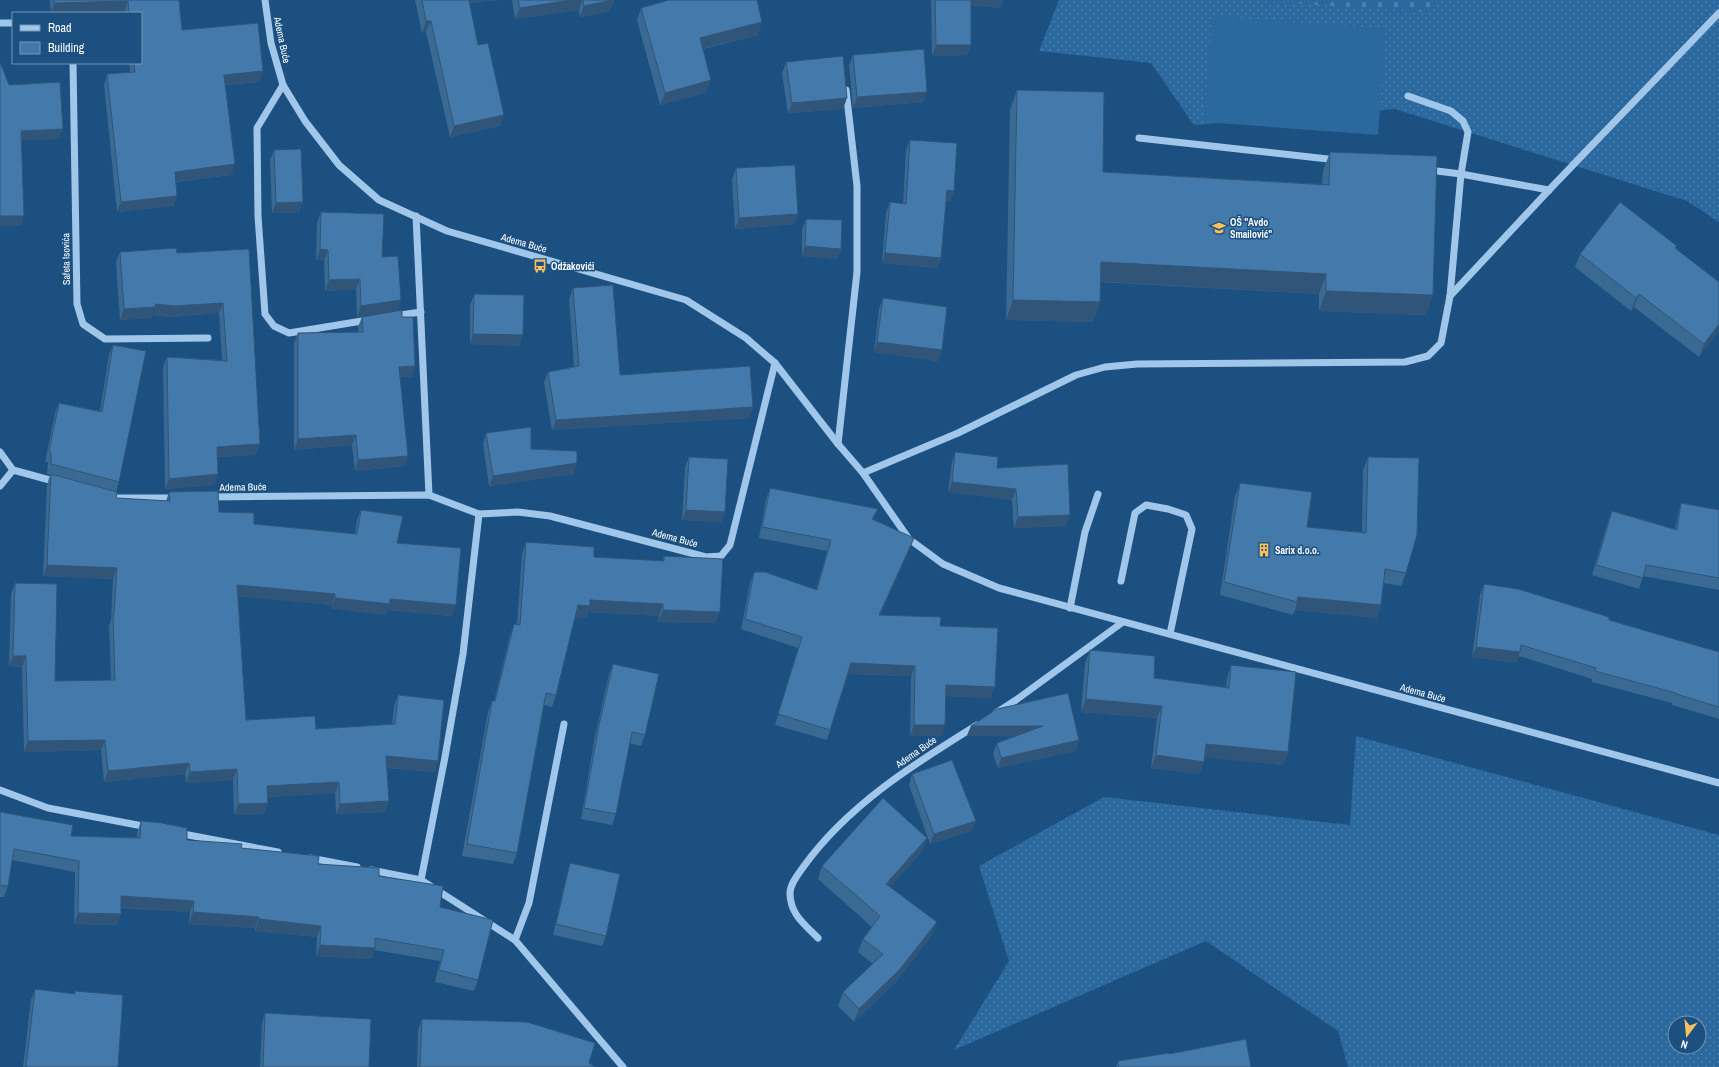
<svg xmlns="http://www.w3.org/2000/svg" width="1719" height="1067" font-family="'Archivo Narrow',sans-serif">
<defs>
<pattern id="grass-dots" width="8" height="8" patternUnits="userSpaceOnUse"><rect width="8" height="8" fill="#2b689e"/><path d="M2 2h.1M6 6h.1" fill="none" stroke="#4b7fad" stroke-width="1.8" stroke-linecap="round"/></pattern>
<pattern id="cemetery-stones" width="16" height="16" patternUnits="userSpaceOnUse"><rect width="16" height="16" fill="#2b689e"/><path d="M2 7V4a2 2 0 0 1 4 0v3zM10 15v-3a2 2 0 0 1 4 0v3z" fill="#4b7fad"/></pattern>
</defs>
<rect width="100%" height="100%" fill="#1b5081"/>
<g fill="url(#grass-dots)" fill-rule="evenodd">
<polygon points="1059,0 1719,0 1719,222 1687,201 1395,109 1194,125 1151,63 1039,51"/>
<path d="M 1356,736 L 1719,835 L 1719,1067 L 1348,1067 L 1338,1031 L 1206,941 L 954,1050 L 1009,961 L 979,866 L 1104,797 L 1350,825 ZM 1675,1023 L 1699,1023 L 1699,1047 L 1675,1047 Z"/>
</g>
<polygon fill="url(#cemetery-stones)" points="1244,0 1442,0 1427,12"/>
<polygon fill="#2b689e" points="1212,16 1386,29 1378,135 1204,122"/>
<g fill="none" stroke-linecap="round" stroke-linejoin="round">
<g stroke="#a0c7ea" stroke-width="7">
<polyline points="265,0 271,43 283,85 305,121 339,165 379,200 447,231 686,300 746,338 775,363 838,444 863,473 909,539 943,564 999,588 1719,783"/>
<polyline points="0,23 13,23"/>
<polyline points="73,63 77,304 83,324 105,339 208,338"/>
<polyline points="283,85 257,128 258,216 265,314 274,326 289,333 368,320"/>
<polyline points="1408,96 1451,111 1463,121 1468,132 1461,174 1450,296"/>
<polyline points="1139,138 1337,160"/>
<polyline points="1429,170 1461,174 1549,190"/>
<polyline points="416,216 429,495"/>
<polyline points="394,316 421,312"/>
<polyline points="838,444 857,272 857,186 846,90"/>
<polyline points="0,452 13,470 57,482"/>
<polyline points="863,473 958,433 1076,375 1105,367 1137,364 1405,362 1428,356 1441,343 1450,296 1549,190 1719,13"/>
<polyline points="0,486 13,470"/>
<polyline points="209,497 429,495 479,514 518,512 550,516 706,557 721,556 730,545 775,363"/>
<polyline points="115,498 177,498"/>
<polyline points="1121,581 1135,513 1146,505 1168,509 1186,515 1192,529 1170,634"/>
<polyline points="1070,608 1085,532 1098,494"/>
<polyline points="996,713 1016,700 1123,622"/>
<polyline points="0,790 48,808 148,827"/>
<polyline points="178,833 278,852"/>
<polyline points="310,858 357,867"/>
<polyline points="371,870 421,880 515,940 623,1067"/>
<polyline points="421,880 445,757 463,654 479,514"/>
<path d="M 818,938 C 804,924 790,914 790,893 C 790,884 799,873 804,866 C 848,805 914,764 977,725"/>
<polyline points="515,940 529,903 564,724"/>
</g>
</g>
<g fill="#3a6993">
<polygon points="50,0 179,0 182,30 263,71 259,82 225,85 231,175 176,182 177,196 173,206 117,212 104,85 107,74 130,72 129,63 141,63 141,13 124,13 124,12 51,13"/>
<polygon points="415,0 499,0 469,3 478,45 500,126 450,137 426,32 422,33"/>
<polygon points="512,0 614,0 610,11 580,17 579,10 515,19"/>
<polygon points="931,0 1003,0 1000,8 971,5 971,45 967,55 932,56"/>
<polygon points="641,8 758,35 703,49 707,92 660,105 637,20"/>
<polygon points="853,55 924,102 853,108 849,65"/>
<polygon points="786,62 843,109 788,113 782,73"/>
<polygon points="1017,90 1103,172 1322,184 1323,171 1330,152 1426,315 1319,311 1319,294 1101,282 1100,302 1093,322 1006,320 1010,110"/>
<polygon points="910,140 954,191 950,201 946,201 941,258 938,268 882,263 886,213 890,202 903,204 906,150"/>
<polygon points="274,150 299,213 272,213 270,160"/>
<polygon points="736,168 798,214 794,224 735,229 732,179"/>
<polygon points="321,212 382,257 401,300 397,311 357,317 356,289 325,291 324,260 316,260 317,223"/>
<polygon points="806,219 841,249 837,259 802,256 802,230"/>
<polygon points="249,249 256,455 218,457 218,474 214,485 165,489 163,367 167,357 222,360 219,313 171,317 152,315 151,318 120,320 116,262 120,252 177,253"/>
<polygon points="1675,249 1719,282 1719,331 1699,357 1634,307 1631,311 1575,267 1580,254"/>
<polygon points="573,288 620,375 753,407 749,418 552,430 544,382 548,372 574,367 569,299"/>
<polygon points="474,294 520,346 470,344 470,305"/>
<polygon points="883,298 938,361 874,352 879,309"/>
<polygon points="362,317 402,317 412,377 400,377 408,456 404,466 355,471 352,445 294,450 294,343 298,333 358,332 358,327"/>
<polygon points="113,345 119,482 116,492 116,498 166,501 169,492 219,512 254,524 355,534 357,520 361,510 397,543 452,616 388,610 386,615 331,608 332,605 238,596 246,720 316,729 392,724 394,706 398,695 435,772 387,768 389,801 385,812 336,814 335,793 267,797 264,814 234,815 233,780 186,783 185,774 104,782 101,750 24,752 22,667 9,666 11,594 15,583 55,681 111,680 109,626 111,620 113,579 43,576 47,485 50,475 47,474 48,462 45,462 55,413 59,403 100,411 109,355"/>
<polygon points="486,433 531,449 574,474 489,486 483,444"/>
<polygon points="955,452 997,468 1066,526 1014,528 1012,500 948,492 952,462"/>
<polygon points="689,457 725,512 721,522 682,520 685,467"/>
<polygon points="1368,457 1406,573 1401,586 1383,583 1381,605 1377,618 1295,610 1293,615 1220,595 1235,496 1240,483 1307,527 1362,532 1363,470"/>
<polygon points="770,488 874,520 910,548 880,615 940,626 991,698 946,696 942,736 910,736 911,676 848,674 827,740 775,725 798,648 741,629 750,583 754,572 816,590 827,551 759,538 766,499"/>
<polygon points="1681,503 1719,510 1719,590 1643,576 1639,589 1592,575 1608,521 1612,511 1675,529 1678,514"/>
<polygon points="526,542 594,557 663,561 664,556 715,623 658,622 659,616 588,612 586,618 575,617 556,695 552,707 544,705 517,853 513,864 462,856 488,712 492,701 494,701 510,635 514,624 517,624 522,554"/>
<polygon points="1484,584 1719,652 1719,719 1672,705 1672,703 1592,682 1592,679 1519,656 1516,663 1472,657 1480,595"/>
<polygon points="1090,650 1154,678 1226,687 1227,678 1231,665 1288,752 1283,765 1205,757 1200,774 1151,768 1157,718 1081,712 1085,663"/>
<polygon points="613,664 645,735 641,746 629,743 616,814 612,825 581,819 595,736 609,674"/>
<polygon points="971,726 1079,740 1075,751 998,768 993,754 997,743 1015,736 967,736"/>
<polygon points="912,774 972,831 930,844 909,785"/>
<polygon points="0,812 71,836 137,838 137,833 141,821 187,840 241,848 318,864 379,876 440,907 478,980 474,991 435,982 440,961 374,950 371,959 316,956 317,937 255,931 255,928 189,924 190,912 121,908 117,925 74,924 75,872 12,860 8,886 4,897 0,897"/>
<polygon points="927,838 922,851 890,887 932,935 896,982 854,1022 838,1006 843,992 873,964 858,952 863,939 872,927 818,879 822,866"/>
<polygon points="570,863 606,936 602,946 553,935 567,873"/>
<polygon points="35,989 74,994 75,991 118,1067 23,1067 31,1000"/>
<polygon points="265,1013 369,1067 260,1067 262,1023"/>
<polygon points="422,1019 589,1063 595,1067 417,1067 418,1030"/>
<polygon points="1169,1054 1251,1067 1116,1067 1118,1061"/>
</g>
<g fill="#305578">
<polygon points="464,0 499,0 463,3"/>
<polygon points="571,0 582,0 579,10 515,19 520,8"/>
<polygon points="614,0 610,11 580,17 584,6"/>
<polygon points="968,0 1003,0 1000,8 967,4"/>
<polygon points="128,1 124,12 51,13 54,3"/>
<polygon points="426,21 431,21 426,32 422,33"/>
<polygon points="762,22 758,35 695,50 700,38"/>
<polygon points="936,45 971,45 967,55 932,56"/>
<polygon points="263,71 259,82 220,85 224,75"/>
<polygon points="711,80 707,92 660,105 665,93"/>
<polygon points="927,92 924,102 853,108 857,97"/>
<polygon points="847,98 843,109 788,113 792,103"/>
<polygon points="504,115 500,126 450,137 454,126"/>
<polygon points="63,129 59,139 18,141 21,131"/>
<polygon points="235,164 231,175 171,182 175,172"/>
<polygon points="947,190 954,191 950,201 944,201"/>
<polygon points="177,196 173,206 117,212 121,202"/>
<polygon points="303,202 299,213 272,213 276,203"/>
<polygon points="798,214 794,224 735,229 739,218"/>
<polygon points="0,216 24,216 21,226 0,226"/>
<polygon points="805,246 841,249 837,259 802,256"/>
<polygon points="320,249 328,250 324,260 316,260"/>
<polygon points="885,253 941,258 938,268 882,263"/>
<polygon points="1101,262 1326,274 1319,294 1094,281"/>
<polygon points="360,279 356,289 325,291 329,280"/>
<polygon points="1326,291 1433,295 1426,315 1319,311"/>
<polygon points="1639,294 1634,307 1631,311 1636,298"/>
<polygon points="401,300 397,311 357,317 361,306"/>
<polygon points="1013,300 1100,302 1093,322 1006,320"/>
<polygon points="223,303 219,313 171,317 152,315 151,318 120,320 124,309 156,304"/>
<polygon points="1719,324 1719,331 1699,357 1704,344"/>
<polygon points="473,334 523,335 520,346 470,344"/>
<polygon points="877,342 942,350 938,361 874,352"/>
<polygon points="415,366 412,377 395,377 399,367"/>
<polygon points="753,407 749,418 552,430 556,420"/>
<polygon points="356,435 352,445 294,450 298,439"/>
<polygon points="260,444 256,455 214,457 217,447"/>
<polygon points="408,456 404,466 355,471 358,460"/>
<polygon points="577,463 574,474 489,486 493,476"/>
<polygon points="218,474 214,485 165,489 169,479"/>
<polygon points="952,482 1016,489 1012,500 948,492"/>
<polygon points="878,509 874,520 872,519"/>
<polygon points="686,510 725,512 721,522 682,520"/>
<polygon points="1070,515 1066,526 1014,528 1018,517"/>
<polygon points="914,538 910,548 875,625 879,615"/>
<polygon points="47,565 117,568 113,579 43,576"/>
<polygon points="237,585 335,594 332,605 233,596"/>
<polygon points="1298,597 1381,605 1377,618 1295,610 1297,602"/>
<polygon points="335,598 390,599 456,605 452,616 388,610 386,615 331,608"/>
<polygon points="590,600 663,604 659,616 588,612 586,618 574,617 578,605"/>
<polygon points="663,610 720,612 715,623 658,622"/>
<polygon points="1476,647 1520,652 1516,663 1472,657"/>
<polygon points="13,656 26,656 22,667 9,666"/>
<polygon points="851,663 915,666 911,676 847,674"/>
<polygon points="946,685 995,687 991,698 942,696"/>
<polygon points="1086,699 1162,706 1157,718 1081,712"/>
<polygon points="914,725 945,725 942,736 910,736"/>
<polygon points="971,726 1043,726 1039,737 967,736"/>
<polygon points="105,740 101,750 24,752 28,741"/>
<polygon points="1079,740 1075,751 998,768 1001,758"/>
<polygon points="1206,744 1288,752 1283,765 1202,757"/>
<polygon points="1156,755 1204,762 1200,774 1151,768"/>
<polygon points="386,756 438,761 435,772 382,767"/>
<polygon points="189,763 185,774 104,782 108,771"/>
<polygon points="237,769 233,780 186,783 190,772"/>
<polygon points="339,782 335,793 263,797 267,786"/>
<polygon points="389,801 385,812 336,814 340,804"/>
<polygon points="268,803 264,814 234,815 238,804"/>
<polygon points="976,821 972,831 930,844 934,834"/>
<polygon points="927,838 922,851 881,897 886,884"/>
<polygon points="121,896 194,901 190,912 117,907"/>
<polygon points="193,912 259,917 255,928 189,924"/>
<polygon points="78,913 121,914 117,925 74,924"/>
<polygon points="259,919 321,926 317,937 255,931"/>
<polygon points="937,922 932,935 896,982 854,1022 859,1009"/>
<polygon points="320,945 375,948 371,959 316,956"/>
</g>
<g fill="#447aab" stroke="#305578">
<polygon points="54,0 179,0 182,30 258,23 263,71 224,75 235,164 175,172 177,196 121,202 107,74 135,72 134,63 141,63 141,13 129,13 128,1 54,3"/>
<polygon points="422,0 469,0 478,45 488,43 504,115 454,126 431,21 426,21"/>
<polygon points="518,0 571,0 520,8"/>
<polygon points="583,0 613,0 584,6"/>
<polygon points="669,0 757,0 762,22 700,38 711,80 665,93 641,8"/>
<polygon points="935,0 971,0 971,45 936,45"/>
<polygon points="924,49 927,92 857,97 853,55"/>
<polygon points="843,56 847,98 792,103 786,62"/>
<polygon points="0,62 9,85 60,82 63,129 21,131 24,216 0,216"/>
<polygon points="1017,90 1104,92 1103,172 1329,185 1330,152 1437,156 1433,295 1326,291 1326,274 1101,262 1100,302 1013,300"/>
<polygon points="910,140 957,143 954,191 947,190 941,258 885,253 890,202 906,204"/>
<polygon points="301,149 303,202 276,203 274,150"/>
<polygon points="795,165 798,214 739,218 736,168"/>
<polygon points="1620,202 1677,246 1675,248 1719,282 1719,324 1704,344 1639,294 1636,298 1580,254"/>
<polygon points="321,212 384,214 382,257 398,256 401,300 361,306 360,279 329,280 328,250 320,249"/>
<polygon points="806,219 842,220 841,249 805,246"/>
<polygon points="176,248 177,253 249,249 260,444 217,447 218,474 169,479 167,357 227,361 223,303 174,306 156,304 155,307 124,309 120,252"/>
<polygon points="613,285 620,375 750,366 753,407 556,420 548,372 579,366 573,288"/>
<polygon points="474,294 524,295 523,335 473,334"/>
<polygon points="883,298 947,307 942,350 877,342"/>
<polygon points="402,310 402,317 413,317 415,366 399,367 408,456 358,460 356,435 298,439 298,333 363,332 362,317"/>
<polygon points="113,345 146,351 119,482 51,464 51,452 49,451 59,403 102,412"/>
<polygon points="531,427 531,449 577,451 577,463 493,476 486,433"/>
<polygon points="955,452 998,457 997,468 1068,464 1070,515 1018,517 1016,489 952,482"/>
<polygon points="689,457 728,459 725,512 686,510"/>
<polygon points="1368,457 1419,458 1417,535 1406,573 1385,569 1381,605 1298,597 1297,602 1224,582 1240,483 1312,492 1307,527 1366,533"/>
<polygon points="51,474 117,492 116,498 170,501 169,492 218,491 219,512 254,513 254,524 357,534 361,510 403,516 397,543 461,548 456,605 390,599 390,604 335,598 335,594 237,585 246,720 315,716 316,729 395,724 398,695 444,700 438,761 386,756 389,801 340,804 339,782 267,786 268,803 238,804 237,769 190,772 189,763 108,771 105,740 28,741 26,656 13,656 15,583 57,584 55,681 115,680 113,615 114,615 117,568 47,565"/>
<polygon points="770,488 878,509 872,519 914,538 879,615 941,617 940,626 998,628 995,687 946,685 945,725 914,725 915,666 851,663 830,730 778,714 802,637 745,619 754,572 765,572 817,590 831,540 762,527"/>
<polygon points="1681,503 1719,510 1719,578 1646,565 1643,578 1596,565 1612,511 1677,530"/>
<polygon points="526,542 594,547 594,557 664,561 664,556 723,559 720,612 663,610 663,604 590,600 590,606 578,605 556,695 546,693 517,853 467,844 492,701 495,701 514,624 520,625"/>
<polygon points="1484,584 1518,589 1609,617 1609,620 1719,652 1719,707 1676,694 1676,693 1595,671 1596,668 1521,645 1520,652 1476,647"/>
<polygon points="1090,650 1155,656 1154,678 1229,688 1231,665 1296,672 1288,752 1206,744 1204,762 1156,755 1162,706 1086,699"/>
<polygon points="613,664 659,674 645,735 632,732 616,814 584,808 599,725"/>
<polygon points="1068,693 1079,740 1001,758 997,743 1043,726 971,726 997,709"/>
<polygon points="952,760 976,821 934,834 912,774"/>
<polygon points="883,798 927,838 886,884 937,922 900,969 859,1009 843,992 883,954 863,939 880,916 822,866"/>
<polygon points="0,812 73,825 71,836 140,838 141,821 162,823 187,828 187,840 242,844 241,848 319,856 318,864 379,868 379,876 443,886 440,907 493,920 478,980 439,970 444,950 375,938 375,948 320,945 321,926 259,919 259,917 193,912 194,901 121,896 121,914 78,913 79,861 14,849 8,886 0,885"/>
<polygon points="570,863 620,874 606,936 556,924"/>
<polygon points="35,989 75,994 75,991 123,995 118,1067 26,1067"/>
<polygon points="265,1013 371,1019 369,1067 263,1067"/>
<polygon points="422,1019 527,1022 595,1043 589,1063 595,1067 420,1067"/>
<polygon points="1246,1039 1251,1067 1119,1067 1118,1061 1169,1053 1169,1054"/>
</g>
<defs>
<g id="school-bare" transform="scale(1.08)"><path d="M0-5L7-2L0 1L-7-2ZM-4 1L0 2.5L4 1V4Q0 6-4 4Z" fill="#fbc05c" stroke="#1b5081" stroke-width="2.5" paint-order="stroke"/></g>
<g id="bus-bare" transform="scale(1.08)"><path d="M-5-6H5V4H4V6H2V4H-2V6H-4V4H-5ZM-3.5-4V0h7V-4ZM-3.5 1.2v1.5H-2V1.2ZM2 1.2v1.5H3.5V1.2Z" fill="#fbc05c" stroke="#1b5081" stroke-width="2.5" paint-order="stroke"/></g>
<g id="building-bare" transform="scale(1.08)"><path d="M-4-6H4V6H1V3H-1V6H-4ZM-2.5-4.3h1.7v1.8h-1.7ZM.8-4.3h1.7v1.8H.8ZM-2.5-1h1.7V.8h-1.7ZM.8-1h1.7V.8H.8Z" fill="#fbc05c" stroke="#1b5081" stroke-width="2.5" paint-order="stroke"/></g>
</defs>
<g fill-rule="evenodd">
<use href="#school-bare" x="1219" y="228"/>
<use href="#bus-bare" x="540" y="266"/>
<use href="#building-bare" x="1264" y="550"/>
</g>
<g text-anchor="middle" dominant-baseline="central" stroke-width="3" stroke-linejoin="round" paint-order="stroke">
<g font-size="10" fill="#fff" stroke="#1b5081">
<text transform="translate(282 40) rotate(78)">Adema Buće</text>
<text transform="translate(524 243) rotate(16)">Adema Buće</text>
<text transform="translate(66 259) rotate(-91)">Safeta Isovića</text>
<text transform="translate(243 487) rotate(-1)">Adema Buće</text>
<text transform="translate(675 538) rotate(15)">Adema Buće</text>
<text transform="translate(1423 693) rotate(15)">Adema Buće</text>
<text transform="translate(916 752) rotate(-35)">Adema Buće</text>
</g>
<g font-size="10" font-weight="bold" fill="#fff" stroke="#1b5081" text-anchor="start">
<text x="1230" y="222">OŠ "Avdo<tspan x="1230" dy="12">Smailović"</tspan></text>
<text x="551" y="266">Odžakovići</text>
<text x="1275" y="550">Sarix d.o.o.</text>
</g>
</g>
<rect x="12" y="12" width="130" height="52" fill="#1b5081" stroke="#7696b3"/>
<rect x="20" y="25" width="20" height="6" fill="#a0c7ea" stroke="#7696b3"/>
<text x="48" y="32" font-size="12" fill="#ffffff">Road</text>
<rect x="20" y="42" width="20" height="12" fill="#447aab" stroke="#7696b3"/>
<text x="48" y="52" font-size="12" fill="#ffffff">Building</text>
<g transform="translate(1687 1035) rotate(196)"><circle r="19" fill="#1b5081" stroke="#7696b3"/>
<path d="M0-3L7 15L0 10L-7 15Z" fill="#fbc05c"/>
<text y="-6" font-size="11" font-weight="bold" text-anchor="middle" fill="#ffffff">N</text>
</g>
</svg>
